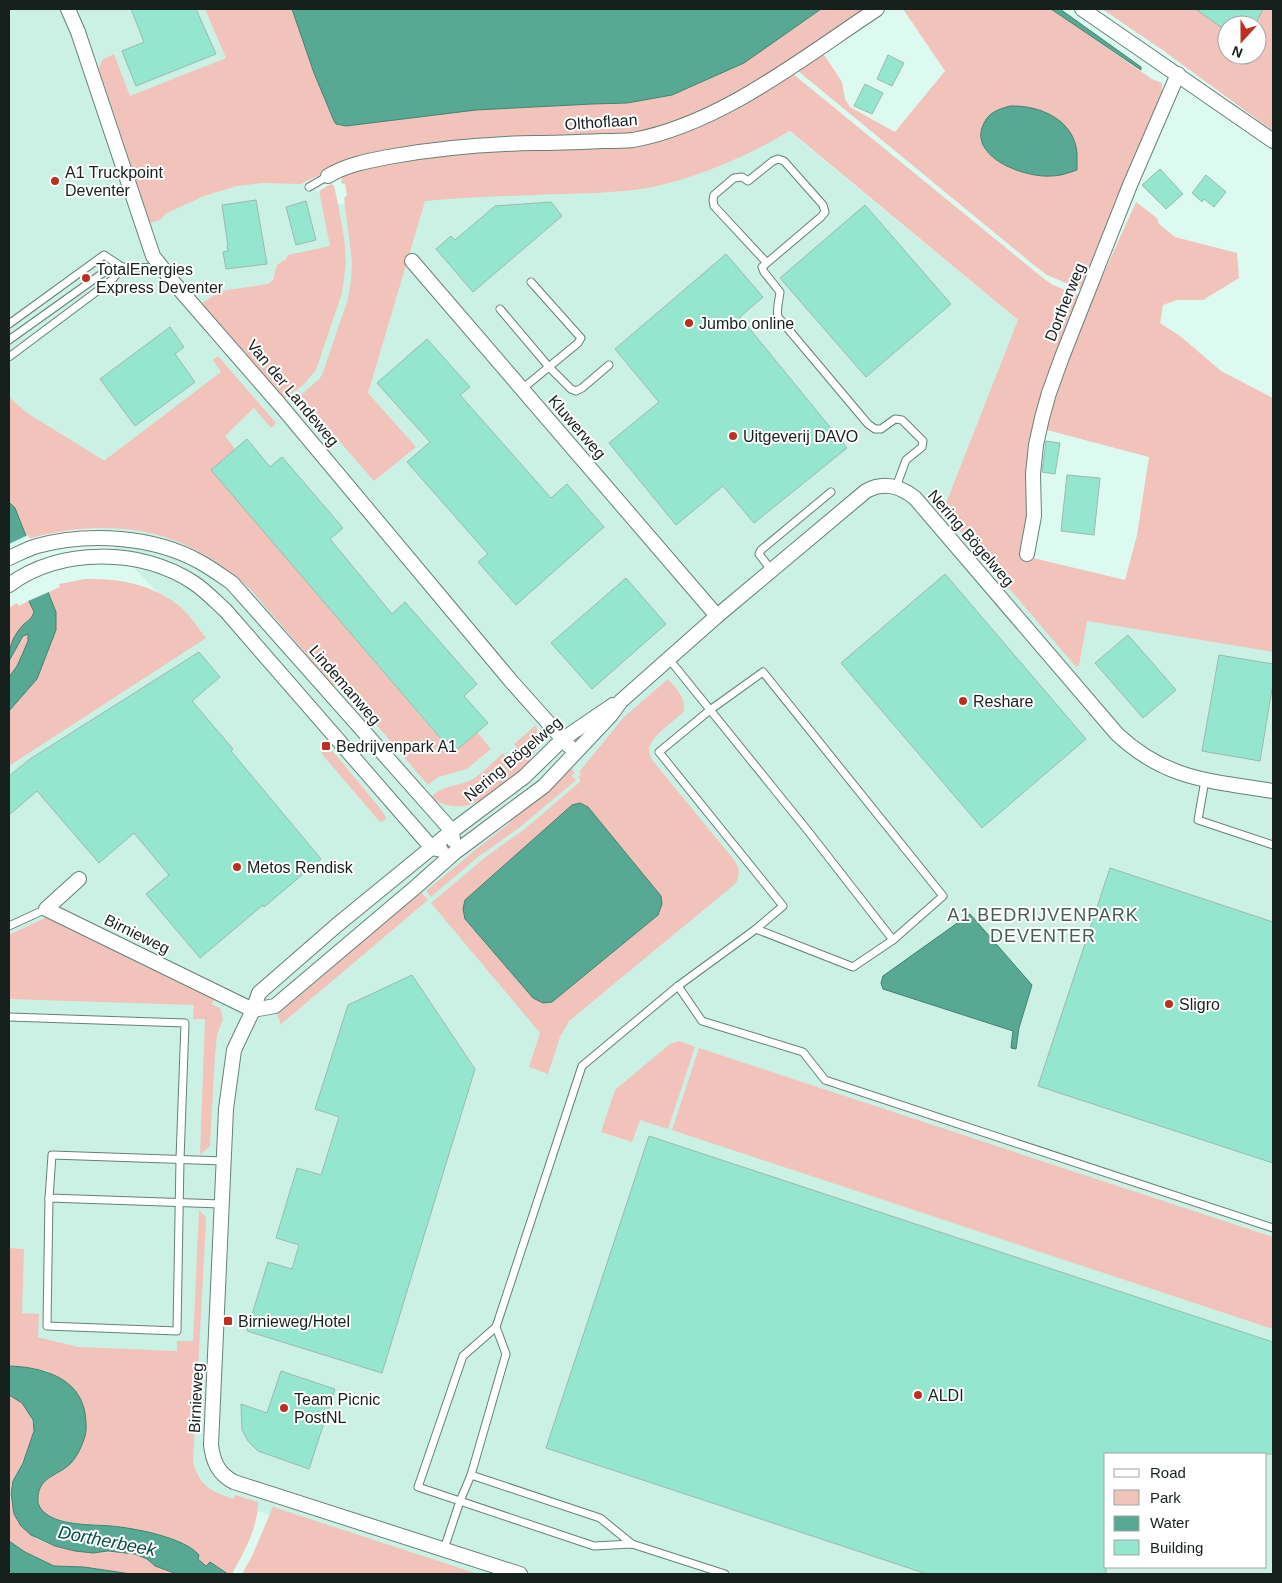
<svg xmlns="http://www.w3.org/2000/svg" width="1282" height="1583" font-family="Arial,sans-serif">
<rect width="100%" height="100%" fill="#ddfaf1"/>
<path fill="#cbf1e4" fill-rule="evenodd" d="M 9,9 L 209,9 L 286,165 L 333,205 L 426,195 L 745,149 L 790,132 L 1020,322 L 945,507 L 1081,615 L 1273,648 L 1273,1574 L 450,1574 L 215,1497 L 9,1341 L 9,753 L 199,635 L 72,504 L 9,406 ZM 1106,1454 L 1266,1454 L 1266,1567 L 1106,1567 Z"/>
<g fill="#f2c3ba" fill-rule="evenodd">
<polygon points="205,9 292,9 314,73 334,121 341,126 476,110 592,104 627,103 672,95 744,63 821,9 870,9 803,55 700,114 646,133 534,140 322,174 300,184 263,183 237,186 204,196 165,214 160,220 150,223 99,69 102,60 114,54 130,96 226,58"/>
<path d="M 903,9 L 1051,9 L 1152,79 L 1162,83 L 1162,95 L 1085,291 L 1047,275 L 1035,266 L 798,71 L 823,55 L 825,56 L 842,82 L 845,99 L 850,107 L 895,132 L 945,71 ZM 1021,106 C 1045,111 1061,116 1073,139 L 994,159 L 984,149 L 980,138 Z"/>
<path d="M 1102,9 L 1273,9 L 1273,131 L 1161,49 ZM 1227,25 L 1257,25 L 1257,55 L 1227,55 Z"/>
<path d="M 793,74 L 1043,278 L 1053,285 L 1083,297 L 1047,386 L 1029,557 L 1125,580 L 1137,535 L 1149,457 L 1043,429 L 1069,350 L 1136,202 L 1157,218 L 1159,224 L 1175,237 L 1237,253 L 1239,278 L 1203,300 L 1177,300 L 1163,305 L 1160,323 L 1180,336 L 1221,371 L 1273,398 L 1273,652 L 1087,621 L 1079,665 L 1076,667 L 943,511 L 1018,320 L 790,131 C 747,156 702,176 653,187 C 615,194 575,193 536,195 C 499,196 462,198 425,201 L 368,393 L 416,447 L 374,481 L 300,396 L 319,379 L 322,375 L 348,299 L 351,280 L 352,261 L 344,198 L 347,195 L 345,184 L 341,183 L 343,174 L 346,172 L 441,153 L 620,145 Z"/>
<polygon points="331,184 334,186 337,199 344,237 346,264 342,293 316,370 303,385 284,399 202,303 221,291 268,284 273,280 277,265 286,259 288,255 330,246 319,191"/>
<path d="M 218,356 L 276,423 L 271,428 L 254,408 L 225,436 L 235,449 L 211,470 L 452,753 L 477,732 L 491,749 L 467,769 L 438,777 L 428,785 L 350,694 L 352,693 L 341,680 L 334,686 L 250,589 C 183,527 114,516 27,539 L 15,508 L 9,502 L 9,397 L 27,413 L 105,461 L 105,460 L 221,372 L 213,360 Z"/>
<path d="M 85,579 C 117,578 152,584 178,605 C 189,613 197,627 206,638 L 9,766 L 9,711 L 37,679 L 56,630 L 56,612 L 49,592 L 60,587 L 59,584 Z"/>
<polygon points="28,601 34,611 32,618 17,634 9,648 9,608 17,603 19,606"/>
<path d="M 27,634 L 29,636 C 28,651 18,665 9,677 L 9,661 L 23,636 Z"/>
<path d="M 668,679 C 677,689 685,697 684,711 C 675,721 650,736 649,750 C 649,754 651,757 653,761 L 735,861 C 740,870 740,876 735,884 L 569,1021 L 560,1037 L 548,1074 L 529,1067 L 540,1033 L 431,903 L 487,856 L 526,828 L 581,781 L 578,777 L 581,774 L 579,772 L 624,717 ZM 580,803 L 588,807 L 661,896 L 662,904 L 658,915 L 552,1002 L 543,1002 L 533,998 L 465,920 L 463,909 L 465,900 L 572,805 Z"/>
<path d="M 536,725 C 544,753 528,763 509,779 C 485,799 463,818 431,798 C 442,784 459,787 473,779 C 484,772 493,762 503,753 L 509,761 L 520,752 L 514,744 Z"/>
<polygon points="329,747 379,807 386,817 386,819 380,822 321,753"/>
<polygon points="571,768 575,773 572,776 576,780 519,828 478,857 431,897 426,891 479,847 510,823 509,821"/>
<polygon points="421,892 428,900 280,1025 280,1021 277,1015"/>
<polygon points="47,917 214,1000 211,1004 220,1008 223,1019 217,1035 215,1055 210,1146 200,1155 205,1019 193,1019 194,1005 9,999 9,935"/>
<polygon points="679,1041 695,1047 668,1129 640,1120 632,1142 601,1132 615,1090 670,1044"/>
<polygon points="699,1048 1273,1237 1273,1329 672,1130"/>
<path d="M 199,1210 L 206,1217 L 206,1220 L 193,1462 C 200,1486 210,1491 233,1499 L 235,1495 L 258,1502 C 258,1528 244,1552 232,1574 L 228,1574 L 210,1562 L 207,1566 L 197,1559 L 199,1555 C 181,1544 171,1537 151,1533 C 138,1530 125,1528 113,1526 C 93,1523 26,1527 39,1490 C 43,1477 58,1474 68,1466 C 73,1462 84,1439 85,1433 C 87,1428 86,1422 86,1417 L 48,1371 L 32,1368 L 9,1366 L 9,1248 L 24,1249 L 22,1313 L 39,1314 L 38,1337 L 78,1347 L 177,1351 L 177,1341 L 193,1341 Z"/>
<path d="M 9,1395 C 17,1398 24,1405 28,1412 C 49,1447 0,1476 12,1505 C 15,1512 25,1529 30,1534 C 41,1545 77,1552 91,1552 C 106,1553 119,1551 133,1554 C 146,1556 146,1561 156,1566 C 163,1570 170,1571 177,1574 L 131,1574 L 84,1567 L 54,1566 L 25,1552 L 9,1541 Z"/>
<polygon points="273,1507 478,1574 242,1574 252,1556"/>
</g>
<g fill="#57a993" stroke="#448070">
<polygon points="292,9 821,9 744,63 672,95 627,103 592,104 476,110 346,126 336,124 334,121 314,73"/>
<polygon points="1051,9 1060,9 1141,67 1141,70"/>
<path d="M 1010,106 C 1040,105 1075,120 1077,154 C 1077,159 1077,165 1077,170 C 1068,173 1060,176 1051,176 C 1027,178 972,159 982,128 C 987,113 996,110 1010,106 Z"/>
<path d="M 9,502 L 15,508 L 56,612 L 56,630 L 37,679 L 9,711 L 9,677 L 17,666 L 22,655 L 28,641 L 28,634 L 23,636 L 9,661 C 9,645 13,636 24,624 C 29,620 32,618 34,612 L 9,558 Z"/>
<polygon points="580,803 588,807 661,896 662,904 658,915 552,1002 543,1003 533,998 465,919 463,909 465,900 572,805"/>
<polygon points="970,914 1032,985 1019,1028 1016,1049 1011,1048 1013,1031 883,989 881,983 883,976"/>
<path d="M 9,1366 C 41,1367 79,1377 85,1413 C 86,1421 87,1429 85,1436 C 82,1446 78,1455 71,1463 C 60,1475 40,1476 38,1496 C 38,1497 38,1502 38,1503 C 46,1527 91,1524 111,1526 C 133,1528 184,1537 199,1555 L 198,1559 L 206,1566 L 210,1562 L 228,1574 L 177,1574 L 155,1566 L 147,1559 L 135,1554 L 108,1551 L 93,1553 L 75,1551 L 55,1546 L 31,1535 L 21,1526 L 14,1514 L 11,1494 L 13,1481 L 23,1463 L 34,1431 L 33,1420 L 22,1403 L 9,1395 Z"/>
<polygon points="9,1541 25,1552 54,1566 84,1567 131,1574 15,1574 9,1571"/>
</g>
<polygon fill="#ddfaf1" points="28,535 51,591 26,602 9,564 9,544"/>
<g fill="#94e7ce" stroke="#9cb8af">
<polygon points="131,9 196,9 216,54 136,86 122,51 144,42"/>
<polygon points="1195,9 1263,9 1255,25 1243,20 1239,25 1227,25 1227,31"/>
<polygon points="888,55 904,63 892,86 877,79"/>
<polygon points="865,84 883,93 872,114 854,106"/>
<polygon points="1160,169 1183,194 1166,209 1142,185"/>
<polygon points="1206,175 1226,192 1214,207 1204,199 1202,202 1192,193"/>
<polygon points="256,200 267,264 226,269 223,252 228,251 227,246 228,246 222,205"/>
<polygon points="306,201 316,240 296,245 286,207"/>
<polygon points="551,202 562,216 473,292 436,249 451,236 455,240 495,206"/>
<polygon points="865,205 951,304 866,377 780,278"/>
<polygon points="726,254 763,297 740,317 847,448 754,523 723,486 676,525 609,443 659,402 615,349"/>
<polygon points="170,327 184,347 175,354 195,382 135,426 100,379"/>
<polygon points="427,339 470,387 460,395 551,498 567,484 604,527 516,605 478,562 488,554 407,462 430,442 377,383"/>
<polygon points="247,439 270,467 282,457 343,528 330,539 392,614 405,602 477,684 464,696 488,723 453,753 211,470"/>
<polygon points="1046,441 1060,443 1055,474 1042,472"/>
<polygon points="1067,475 1100,478 1094,535 1061,531"/>
<polygon points="945,574 1086,739 982,828 841,663"/>
<polygon points="626,578 666,624 592,689 551,643"/>
<polygon points="1128,635 1176,690 1143,718 1095,663"/>
<polygon points="199,652 220,677 192,701 233,749 231,751 321,859 264,907 263,905 200,958 146,894 169,875 134,833 99,863 37,791 9,815 9,776 30,759"/>
<polygon points="1219,655 1273,664 1273,683 1260,761 1202,751"/>
<polygon points="1110,868 1273,922 1273,1163 1038,1086"/>
<polygon points="412,975 475,1069 382,1373 247,1331 268,1262 292,1269 299,1245 276,1238 297,1168 321,1175 339,1117 315,1109 348,1005"/>
<polygon points="649,1136 1273,1342 1273,1454 1106,1454 1106,1574 927,1574 546,1448"/>
<polygon points="281,1371 335,1389 309,1469 258,1451 248,1441 242,1430 241,1404 267,1413"/>
</g>
<g fill="none" stroke-linecap="round" stroke-linejoin="round">
<g stroke="#668178" stroke-width="9">
<g id="lane">
<polyline points="309,187 328,176"/>
<path d="M 767,263 L 714,206 L 713,200 L 714,195 L 734,178 L 742,177 L 748,181 L 773,161 L 778,159 L 784,161 L 823,205 L 825,212 L 821,217 L 762,267 L 764,272 L 780,292 C 779,301 776,310 778,317 L 868,424 L 875,429 L 881,429 L 895,419 L 902,420 L 923,441 L 922,447 L 906,460 L 896,487"/>
<polyline points="500,309 549,367 571,389 576,391 582,388 609,365"/>
<polyline points="9,324 104,255 122,267 112,280 9,357"/>
<polyline points="9,340 107,270 122,267 161,268"/>
<polyline points="522,389 578,343 581,338 531,282"/>
<polyline points="772,571 759,554 761,550 831,492"/>
<polyline points="669,659 808,831 893,940 853,967 756,929 678,986 582,1066 496,1327 463,1356 418,1487 594,1546 632,1544 725,1574"/>
<polyline points="1205,780 1198,820 1273,845"/>
<polyline points="9,926 46,909"/>
<polyline points="756,929 783,906 659,752 710,710 763,672 943,896 893,940"/>
<polyline points="678,986 702,1021 803,1052 825,1080 1273,1228"/>
<polyline points="9,1017 185,1023 180,1159 177,1331 47,1326 49,1198"/>
<polyline points="221,1204 49,1198 52,1155 224,1161"/>
<polyline points="496,1327 506,1354 471,1475 600,1518 632,1544"/>
<polyline points="444,1549 460,1501 471,1475"/>
</g>
</g>
<g stroke="#668178" stroke-width="16">
<g id="street">
<polyline points="68,9 78,32 153,256 174,283 281,406 511,681 569,746"/>
<polyline points="1082,9 1273,141"/>
<path d="M 328,176 C 346,165 367,161 388,157 C 437,148 486,144 535,143 C 557,143 580,142 603,141 C 613,141 623,141 633,140 C 721,124 804,57 877,9"/>
<polyline points="412,261 717,616"/>
<polyline points="1027,554 1034,516 1033,474 1036,445 1042,418 1049,393 1062,357 1130,185 1178,74"/>
<path d="M 9,558 C 18,554 27,549 37,546 C 88,532 154,536 200,562 C 211,568 222,576 232,583 L 452,831 L 453,840"/>
<path d="M 9,585 C 61,547 141,548 194,583 C 206,591 216,602 226,611 L 432,848 L 441,850"/>
<path d="M 79,879 L 46,909 L 253,1010 L 275,1006 L 418,885 L 454,853 L 544,786 L 610,716 L 621,701 L 717,616 L 866,491 C 884,481 900,486 915,498 L 1117,734 C 1166,780 1211,781 1273,791"/>
<path d="M 520,1574 L 234,1482 C 218,1474 213,1461 211,1445 L 226,1109 L 234,1050 L 253,1010 L 259,993 L 337,925 L 452,831 L 524,777 L 563,739 L 613,705"/>
</g>
</g>
<use href="#lane" stroke="#fff" stroke-width="7"/>
<use href="#street" stroke="#fff" stroke-width="14"/>
</g>
<g fill="#bd3021" stroke="#fff" stroke-width="2">
<circle cx="55" cy="181" r="5"/>
<circle cx="86" cy="278" r="5"/>
<circle cx="689" cy="323" r="5"/>
<circle cx="733" cy="436" r="5"/>
<circle cx="963" cy="701" r="5"/>
<rect x="321" y="741" width="10" height="10" rx="2.5"/>
<circle cx="237" cy="867" r="5"/>
<circle cx="1169" cy="1004" r="5"/>
<rect x="223" y="1316" width="10" height="10" rx="2.5"/>
<circle cx="918" cy="1395" r="5"/>
<circle cx="284" cy="1408" r="5"/>
</g>
<g text-anchor="middle" dominant-baseline="central" stroke-width="4" stroke-linejoin="round" paint-order="stroke">
<g font-size="16" fill="#16211d" stroke="#fff">
<text transform="translate(601 122) rotate(-4)">Olthoflaan</text>
<text transform="translate(1065 302) rotate(-68)">Dortherweg</text>
<text transform="translate(293 393) rotate(50)">Van der Landeweg</text>
<text transform="translate(577 427) rotate(49)">Kluwerweg</text>
<text transform="translate(971 538) rotate(49)">Nering Bögelweg</text>
<text transform="translate(345 685) rotate(49)">Lindemanweg</text>
<text transform="translate(513 759) rotate(-40)">Nering Bögelweg</text>
<text transform="translate(137 934) rotate(26)">Birnieweg</text>
<text transform="translate(196 1398) rotate(-87)">Birnieweg</text>
</g>
<g font-size="16" fill="#16211d" stroke="#fff" text-anchor="start">
<text x="65" y="172">A1 Truckpoint<tspan x="65" dy="18">Deventer</tspan></text>
<text x="96" y="269">TotalEnergies<tspan x="96" dy="18">Express Deventer</tspan></text>
<text x="699" y="323">Jumbo online</text>
<text x="743" y="436">Uitgeverij DAVO</text>
<text x="973" y="701">Reshare</text>
<text x="336" y="746">Bedrijvenpark A1</text>
<text x="247" y="867">Metos Rendisk</text>
<text x="1179" y="1004">Sligro</text>
<text x="238" y="1321">Birnieweg/Hotel</text>
<text x="928" y="1395">ALDI</text>
<text x="294" y="1399">Team Picnic<tspan x="294" dy="18">PostNL</tspan></text>
</g>
<g font-size="18" letter-spacing="1" fill="#435c54" stroke="#fff">
<text x="1043" y="915">A1 BEDRIJVENPARK<tspan x="1043" dy="21">DEVENTER</tspan></text>
</g>
<g font-size="18" font-style="italic" fill="#054f3f" stroke="#fff">
<text transform="translate(107 1541) rotate(11)">Dortherbeek</text>
</g>
</g>
<rect width="1282" height="1583" fill="none" stroke="#16211d" stroke-width="20"/>
<rect x="1104" y="1453" width="162" height="115" fill="#ffffff" stroke="#a2a6a5"/>
<rect x="1114" y="1469" width="25" height="8" fill="#ffffff" stroke="#a2a6a5"/>
<text x="1150" y="1478" font-size="15" fill="#16211d">Road</text>
<rect x="1114" y="1490" width="25" height="15" fill="#f2c3ba" stroke="#a2a6a5"/>
<text x="1150" y="1503" font-size="15" fill="#16211d">Park</text>
<rect x="1114" y="1516" width="25" height="15" fill="#57a993" stroke="#a2a6a5"/>
<text x="1150" y="1528" font-size="15" fill="#16211d">Water</text>
<rect x="1114" y="1540" width="25" height="15" fill="#94e7ce" stroke="#a2a6a5"/>
<text x="1150" y="1553" font-size="15" fill="#16211d">Building</text>
<g transform="translate(1242 40) rotate(201)"><circle r="24" fill="#ffffff" stroke="#a2a6a5"/>
<path d="M0-4L9 19L0 12L-9 19Z" fill="#bd3021"/>
<text y="-8" font-size="14" font-weight="bold" text-anchor="middle" fill="#16211d">N</text>
</g>
</svg>
